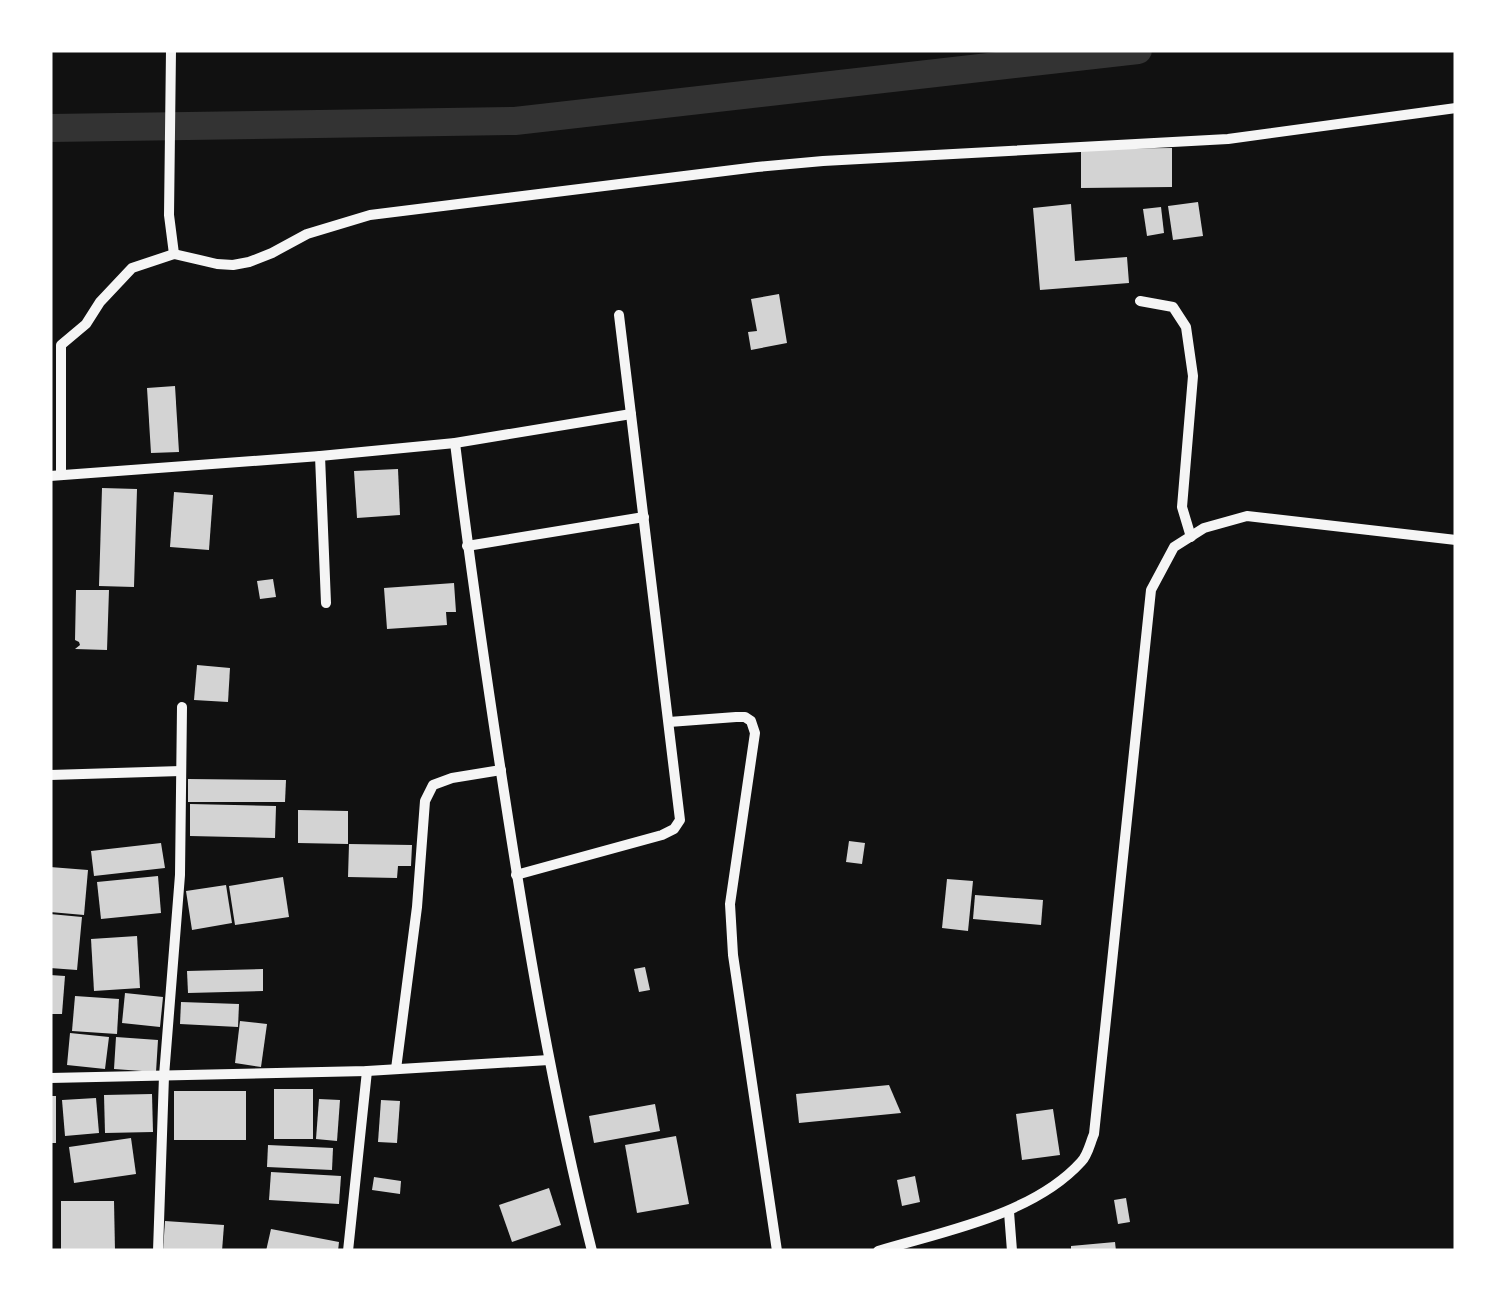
<svg xmlns="http://www.w3.org/2000/svg" width="1506" height="1301" font-family="Montserrat,sans-serif">
<rect width="100%" height="100%" fill="#111"/>
<g fill="none" stroke-linecap="round" stroke-linejoin="round">
<polyline stroke="#333" stroke-width="28" points="50,128 515,121 1138,50"/>
</g>
<g fill="#d3d3d3">
<polygon points="1172,148 1172,187 1081,188 1081,149"/>
<polygon points="1198,202 1203,236 1173,240 1168,206"/>
<polygon points="1071,204 1075,261 1127,257 1129,283 1040,290 1033,208"/>
<polygon points="1161,207 1164,233 1147,236 1143,209"/>
<polygon points="779,294 787,343 751,350 748,332 757,331 751,299"/>
<polygon points="175,386 179,452 151,453 147,388"/>
<polygon points="398,469 400,515 357,518 354,471"/>
<polygon points="102,488 137,489 134,587 99,586"/>
<polygon points="174,492 213,495 209,550 170,547"/>
<polygon points="273,579 276,597 260,599 257,581"/>
<polygon points="454,583 456,612 446,612 447,625 387,629 384,588"/>
<polygon points="76,590 109,590 107,650 75,649 80,645 79,642 75,640"/>
<polygon points="197,665 230,668 228,702 194,700"/>
<polygon points="188,779 286,780 285,802 188,802"/>
<polygon points="190,804 276,806 275,838 190,836"/>
<polygon points="298,810 348,811 348,844 298,843"/>
<polygon points="849,841 865,843 862,864 846,862"/>
<polygon points="161,843 165,868 94,876 91,851"/>
<polygon points="349,844 412,845 411,866 398,866 397,878 348,877"/>
<polygon points="50,867 88,870 84,915 50,912"/>
<polygon points="158,876 161,913 101,919 97,882"/>
<polygon points="283,877 289,917 235,925 229,886"/>
<polygon points="947,879 973,881 968,931 942,928"/>
<polygon points="226,885 232,923 192,930 186,891"/>
<polygon points="975,895 1043,900 1041,925 973,919"/>
<polygon points="50,914 82,917 77,970 50,968"/>
<polygon points="137,936 140,988 94,991 91,939"/>
<polygon points="645,967 650,990 639,992 634,969"/>
<polygon points="263,969 263,991 188,993 187,971"/>
<polygon points="50,975 65,976 62,1014 50,1014"/>
<polygon points="125,993 163,997 160,1027 122,1023"/>
<polygon points="75,996 119,999 117,1034 72,1031"/>
<polygon points="181,1002 239,1004 238,1027 180,1024"/>
<polygon points="240,1021 267,1024 261,1067 235,1063"/>
<polygon points="70,1033 109,1037 105,1069 67,1065"/>
<polygon points="116,1037 158,1040 156,1072 114,1069"/>
<polygon points="889,1085 901,1113 799,1123 796,1094"/>
<rect x="274" y="1089" width="39" height="50"/>
<rect x="174" y="1091" width="72" height="49"/>
<polygon points="152,1094 153,1132 105,1133 104,1095"/>
<rect x="50" y="1096" width="6" height="47"/>
<polygon points="96,1098 99,1133 65,1136 62,1100"/>
<polygon points="319,1099 340,1100 337,1141 316,1139"/>
<polygon points="381,1100 400,1101 397,1143 378,1142"/>
<polygon points="655,1104 660,1131 594,1143 589,1116"/>
<polygon points="1053,1109 1060,1155 1022,1160 1016,1114"/>
<polygon points="676,1136 689,1204 637,1213 625,1145"/>
<polygon points="131,1138 136,1174 74,1183 69,1147"/>
<polygon points="268,1145 333,1148 332,1170 267,1167"/>
<polygon points="271,1172 341,1176 339,1204 269,1200"/>
<polygon points="915,1176 920,1202 902,1206 897,1180"/>
<polygon points="374,1177 401,1181 400,1194 372,1190"/>
<polygon points="549,1188 561,1225 512,1242 499,1205"/>
<polygon points="1126,1198 1130,1222 1118,1224 1114,1200"/>
<polygon points="61,1201 114,1201 115,1251 61,1251"/>
<polygon points="165,1221 224,1225 222,1251 163,1251"/>
<polygon points="271,1229 339,1242 338,1251 266,1251"/>
<polygon points="1115,1242 1116,1251 1071,1251 1071,1246"/>
</g>
<g fill="none" stroke-linecap="round" stroke-linejoin="round">
<g stroke="#f5f5f5" stroke-width="10">
<polyline points="171,50 169,215 174,254"/>
<polyline points="1140,301 1173,307 1186,327 1193,376 1182,507 1191,537"/>
<path d="M 455,443 C 468,549 483,654 499,759 C 524,924 551,1089 592,1251"/>
<polyline points="320,456 326,603"/>
<polyline points="61,475 61,345 86,324 100,302 132,268 174,254 217,264 233,265 249,262 272,253 307,234 370,215 757,167 823,161 1228,139 1456,108"/>
<polyline points="50,476 320,456 455,443 631,414"/>
<polyline points="467,546 644,517"/>
<polyline points="669,722 736,717 745,717 751,721 755,733 730,904 733,955 777,1251"/>
<polyline points="50,775 181,771"/>
<polyline points="516,875 662,835 674,829 680,820 619,315"/>
<polyline points="396,1069 417,907 425,801 433,785 452,778 501,770"/>
<polyline points="50,1078 367,1071 549,1060"/>
<polyline points="1009,1212 1012,1251"/>
<polyline points="158,1251 164,1076 180,875 182,707"/>
<polyline points="348,1251 367,1071"/>
<path d="M 878,1251 C 944,1231 1033,1215 1081,1162 C 1088,1155 1090,1143 1094,1134 L 1151,590 L 1174,547 L 1204,528 L 1247,516 L 1456,540"/>
</g>
</g>
<rect width="1506" height="1301" fill="none" stroke="#ffffff" stroke-width="105"/>
</svg>
